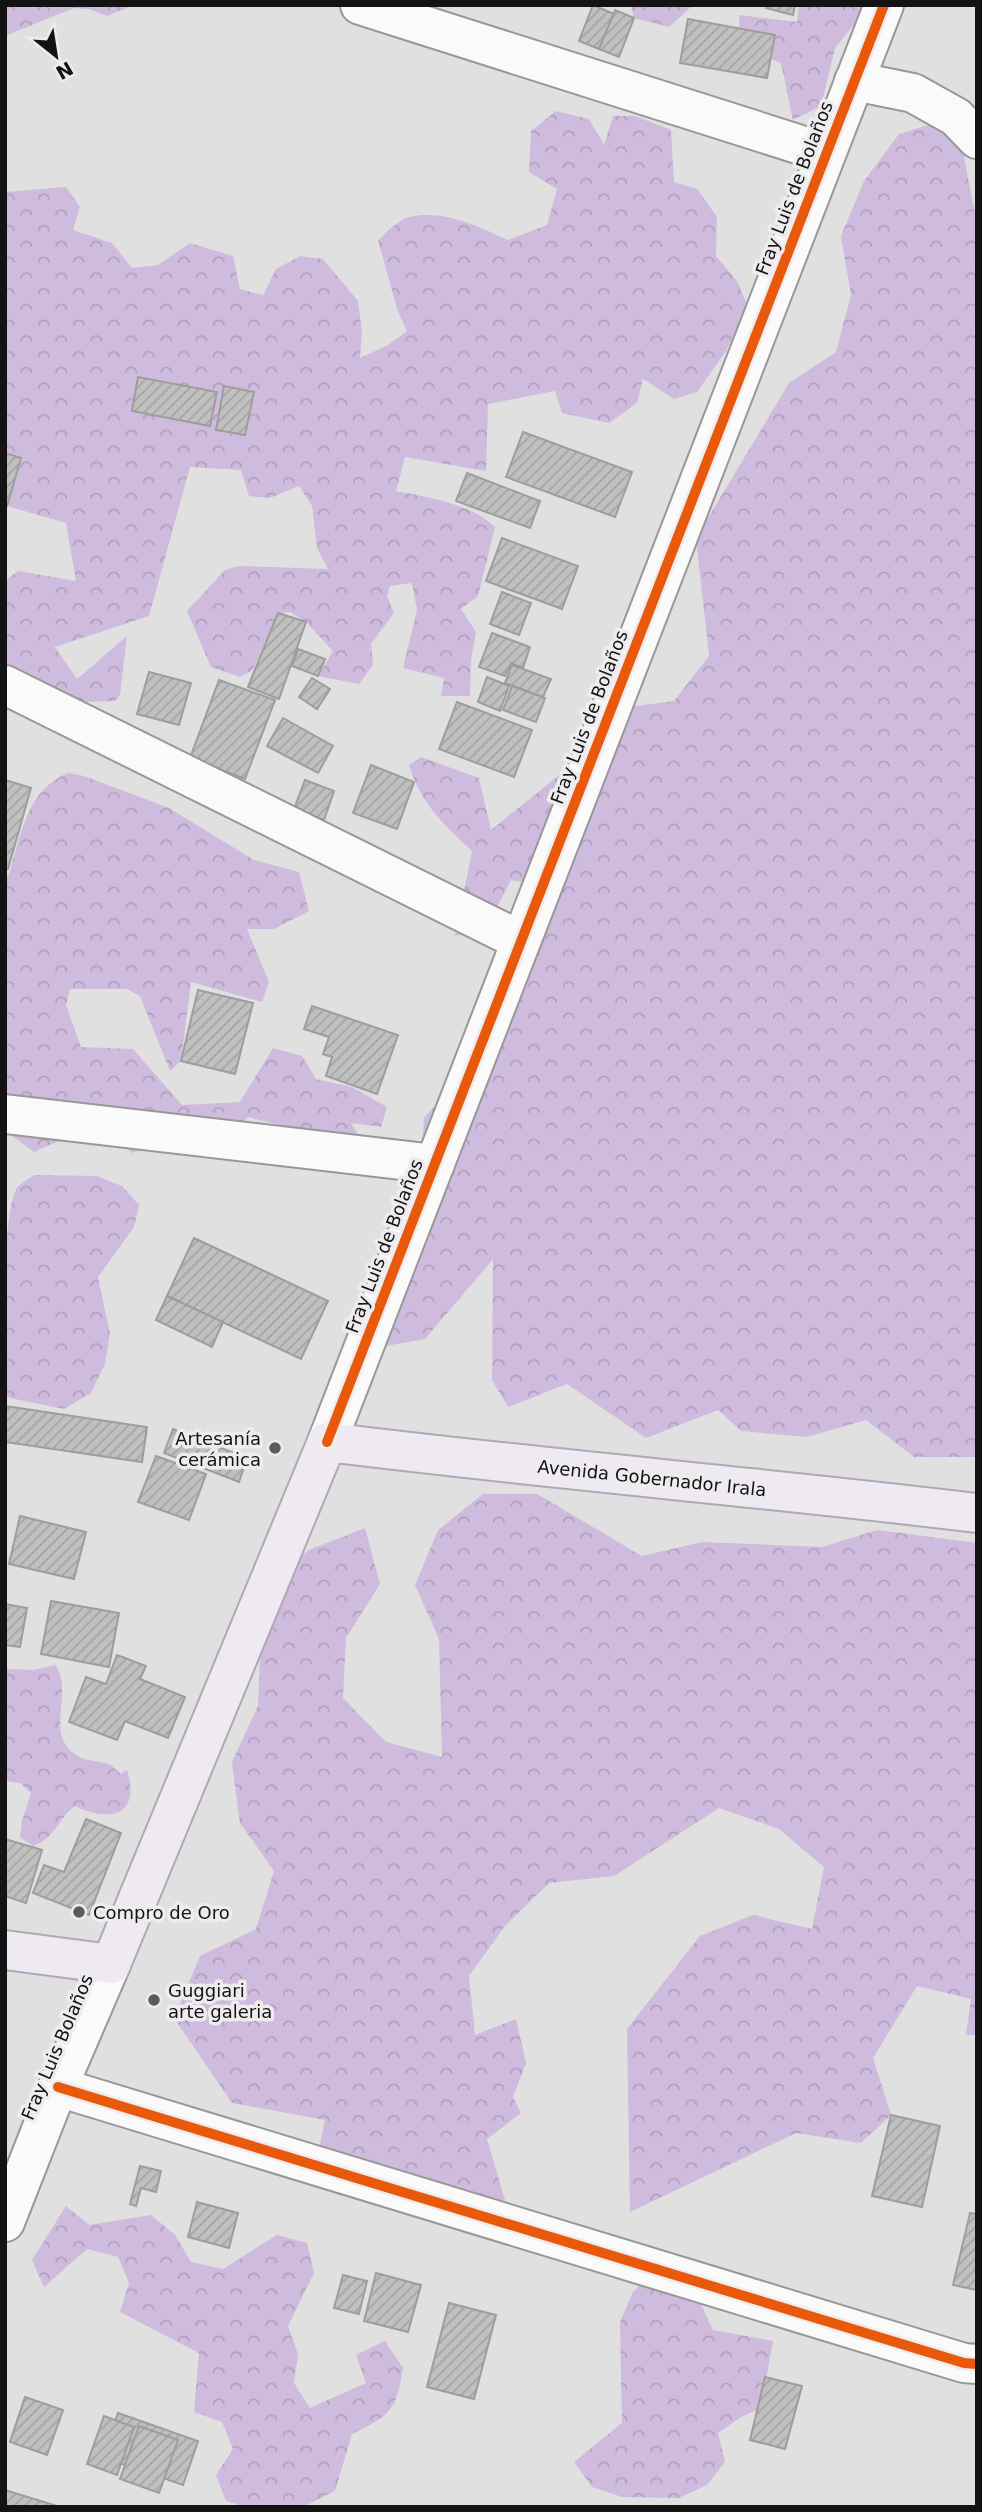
<svg xmlns="http://www.w3.org/2000/svg" width="982" height="2512" font-family="'DejaVu Sans',sans-serif">
<defs>
<pattern id="forest-crowns" width="20" height="18" patternUnits="userSpaceOnUse" patternTransform="scale(1.75)"><rect width="20" height="18" fill="#cfbbdd"/><path d="M2 6a3 3 0 1 1 6 0M12 15a3 3 0 1 1 6 0" fill="none" stroke="#b1a0bd"/></pattern>
<pattern id="building-hatch" width="6" height="6" patternUnits="userSpaceOnUse" patternTransform="scale(1.75)"><rect width="6" height="6" fill="#c1c0c1"/><path d="M-1 1l2-2M0 6l6-6M5 7l2-2" fill="none" stroke="#a5a4a5"/></pattern>
</defs>
<rect width="100%" height="100%" fill="#e1e0e1"/>
<g fill="url(#forest-crowns)">
<polygon points="5,5 134,5 107,16 89,9 74,8 5,36"/>
<polygon points="631,5 693,5 669,27 634,18"/>
<polygon points="799,5 870,5 835,48 821,106 793,120 781,63 740,45 739,15 797,22"/>
<path d="M 556,111 L 589,119 L 604,145 L 613,116 L 635,116 L 671,130 L 674,182 L 697,189 L 717,217 L 716,256 L 737,281 L 748,306 L 726,351 L 697,392 L 674,399 L 643,379 L 637,403 L 609,423 L 562,413 L 555,391 L 488,404 L 486,471 L 405,457 L 396,491 C 430,498 469,503 495,527 L 478,596 L 461,609 L 476,632 L 471,660 L 470,696 L 441,696 L 444,678 L 403,668 L 417,610 L 412,583 L 390,586 L 387,596 L 394,613 L 371,644 L 373,665 L 359,684 L 318,676 L 333,651 L 306,622 L 290,612 L 278,614 L 253,670 L 240,677 L 211,667 L 187,611 L 225,570 L 239,566 L 328,569 L 317,548 L 312,506 L 299,486 L 270,498 L 249,496 L 241,470 L 190,467 L 149,616 L 55,647 L 77,679 L 127,636 L 120,695 L 115,701 L 19,704 L 5,699 L 5,581 L 18,571 L 76,581 L 66,523 L 7,506 L 20,458 L 5,451 L 5,192 L 66,187 L 80,207 L 73,230 L 112,243 L 132,268 L 158,265 L 190,243 L 233,256 L 240,289 L 263,295 L 276,269 L 300,256 L 323,259 L 358,301 L 362,332 L 360,358 L 388,345 L 407,331 L 398,312 L 378,240 C 386,233 398,220 409,217 C 443,209 478,226 508,240 L 547,225 L 557,189 L 529,172 L 531,131 Z"/>
<path d="M 956,117 L 977,223 L 977,1457 L 914,1457 L 866,1420 L 807,1437 L 741,1431 L 718,1410 L 646,1438 L 567,1384 L 508,1407 L 492,1380 L 493,1259 L 425,1339 L 380,1347 L 419,1204 L 424,1118 L 473,1063 L 540,885 L 511,880 L 485,930 L 455,936 L 472,851 C 442,822 422,806 409,765 L 421,757 L 479,778 L 491,830 L 582,757 L 613,709 L 674,701 L 709,656 L 696,538 L 789,383 L 836,352 L 851,295 L 841,236 L 864,181 L 899,134 Z"/>
<path d="M 68,773 L 84,776 L 169,808 L 254,860 L 299,872 L 309,911 L 274,929 L 247,929 L 269,982 L 262,1002 L 191,982 L 181,1061 L 170,1071 L 140,996 L 127,989 L 70,989 L 66,1005 L 81,1047 L 133,1049 L 182,1105 L 240,1102 L 273,1048 L 302,1056 L 316,1079 L 352,1087 L 387,1107 L 381,1127 L 351,1123 L 361,1139 L 294,1128 L 247,1117 L 233,1146 L 185,1133 L 132,1153 L 100,1123 L 34,1152 L 5,1131 L 5,874 L 9,875 C 20,837 27,789 68,773 Z"/>
<path d="M 34,1175 L 97,1176 L 122,1186 L 139,1205 L 134,1227 L 98,1277 L 110,1334 L 105,1364 L 91,1393 L 64,1409 L 5,1397 C 5,1357 0,1216 17,1188 C 20,1183 29,1179 34,1175 Z"/>
<polygon points="483,1494 537,1494 642,1556 702,1542 822,1547 877,1530 977,1543 977,2035 966,2035 971,1999 917,1986 873,2058 891,2115 861,2143 796,2133 630,2212 627,2029 700,1936 753,1915 812,1929 824,1867 779,1829 719,1808 614,1876 549,1883 505,1926 469,1976 475,2035 516,2019 526,2063 513,2097 521,2113 487,2139 505,2200 465,2218 318,2154 325,2120 232,2103 174,2018 200,1956 256,1929 274,1871 240,1823 232,1762 258,1706 263,1584 309,1550 365,1528 380,1584 346,1638 343,1698 386,1742 442,1757 439,1639 415,1585 438,1530"/>
<path d="M 55,1665 C 74,1690 46,1730 72,1752 C 83,1762 96,1760 108,1764 C 113,1766 117,1771 121,1774 L 127,1770 C 141,1816 110,1823 75,1806 C 56,1820 57,1837 33,1846 L 20,1837 L 22,1821 L 31,1793 L 20,1783 L 5,1781 L 5,1669 L 34,1670 Z"/>
<path d="M 66,2206 L 89,2225 L 151,2215 L 175,2235 L 191,2262 L 223,2269 L 277,2235 L 307,2243 L 314,2273 L 288,2326 L 298,2354 L 294,2383 L 310,2408 L 366,2383 L 356,2355 L 385,2341 L 403,2368 C 396,2411 391,2415 352,2434 L 335,2491 L 303,2507 L 246,2507 L 226,2501 L 216,2475 L 233,2449 L 222,2422 L 194,2412 L 199,2353 L 120,2312 L 129,2283 L 118,2257 L 87,2249 L 44,2287 L 32,2260 Z"/>
<polygon points="657,2268 686,2273 713,2330 773,2341 761,2408 741,2417 718,2433 725,2462 707,2485 679,2498 622,2497 592,2487 574,2462 622,2423 620,2322 633,2292"/>
</g>
<g fill="url(#building-hatch)" stroke="#9e9d9e" stroke-width="2">
<polygon points="593,5 614,14 599,49 579,41"/>
<polygon points="766,5 795,5 793,15 766,8"/>
<polygon points="615,10 634,18 619,57 599,49"/>
<polygon points="688,19 775,35 767,78 680,63"/>
<polygon points="138,377 217,392 210,426 132,411"/>
<polygon points="224,386 254,392 245,435 216,430"/>
<polygon points="523,432 632,472 615,517 506,477"/>
<polygon points="5,453 21,458 7,506 5,506"/>
<polygon points="467,473 540,501 530,528 456,501"/>
<polygon points="502,538 578,566 562,609 486,581"/>
<polygon points="502,592 531,603 519,635 490,624"/>
<polygon points="278,613 306,622 279,699 248,687"/>
<polygon points="492,633 530,647 523,668 511,663 505,676 479,667"/>
<polygon points="298,649 325,659 318,676 292,666"/>
<polygon points="512,665 551,679 543,697 505,683"/>
<polygon points="149,672 191,683 179,725 137,714"/>
<polygon points="487,677 509,686 500,711 478,702"/>
<polygon points="312,678 330,689 317,709 299,697"/>
<polygon points="219,680 275,700 245,779 190,758"/>
<polygon points="512,686 545,698 536,722 503,710"/>
<polygon points="457,702 532,730 514,777 439,749"/>
<polygon points="283,718 333,746 318,773 267,746"/>
<polygon points="371,765 414,782 397,829 353,813"/>
<polygon points="5,780 31,788 8,869 5,868"/>
<polygon points="305,780 334,791 324,820 294,809"/>
<polygon points="198,990 253,1003 235,1074 181,1061"/>
<polygon points="312,1006 398,1035 377,1094 326,1076 332,1057 323,1054 329,1037 304,1029"/>
<polygon points="194,1238 328,1301 301,1359 167,1296"/>
<polygon points="167,1296 223,1322 212,1347 156,1320"/>
<polygon points="5,1406 147,1427 142,1462 5,1442"/>
<polygon points="173,1429 247,1458 239,1482 164,1453"/>
<polygon points="156,1456 206,1474 189,1520 138,1502"/>
<polygon points="20,1516 86,1532 74,1579 9,1564"/>
<polygon points="51,1601 119,1613 109,1667 41,1654"/>
<polygon points="5,1604 27,1608 20,1647 5,1645"/>
<polygon points="117,1655 146,1666 140,1679 185,1697 168,1738 125,1721 117,1740 69,1722 86,1677 106,1684"/>
<polygon points="86,1819 121,1833 89,1915 33,1893 44,1865 64,1872"/>
<polygon points="5,1839 42,1850 26,1903 5,1896"/>
<polygon points="891,2115 940,2126 922,2207 872,2196"/>
<polygon points="140,2166 161,2171 156,2192 141,2188 136,2206 130,2204"/>
<polygon points="197,2202 238,2213 229,2248 188,2237"/>
<polygon points="970,2213 977,2214 977,2290 953,2285"/>
<polygon points="376,2273 421,2285 408,2332 364,2321"/>
<polygon points="343,2275 367,2281 359,2314 334,2308"/>
<polygon points="449,2303 496,2315 474,2399 427,2387"/>
<polygon points="765,2377 802,2386 785,2449 750,2440"/>
<polygon points="25,2397 63,2410 47,2455 10,2442"/>
<polygon points="118,2413 198,2441 183,2485 102,2457"/>
<polygon points="104,2416 134,2427 117,2475 87,2464"/>
<polygon points="139,2426 178,2440 159,2493 120,2479"/>
<polygon points="5,2490 60,2507 5,2507"/>
</g>
<g fill="none" stroke-linecap="round" stroke-linejoin="round">
<g stroke="#999899" stroke-width="42">
<g id="minor">
<polyline points="360,5 826,153"/>
<polyline points="854,81 913,93 956,117 977,139"/>
<polyline points="5,685 521,941"/>
<polyline points="5,1114 435,1164"/>
<polyline points="327,1442 884,5"/>
<polyline points="58,2087 964,2363 977,2364"/>
<polyline points="5,2222 58,2087 111,1964"/>
</g>
</g>
<g stroke="#b0a8b5" stroke-width="42">
<path id="major" d="M 5,1950 L 111,1964 L 327,1442 C 543,1469 761,1487 977,1513"/>
</g>
<use href="#minor" stroke="#fafafa" stroke-width="38"/>
<use href="#major" stroke="#efeaf2" stroke-width="38"/>
<g stroke="#eeecef" stroke-width="15">
<g id="cycleway">
<polyline points="327,1442 884,5"/>
<polyline points="58,2087 964,2363 977,2364"/>
</g>
</g>
<use href="#cycleway" stroke="#e8590c" stroke-width="10"/>
</g>
<g fill="#5c5b5c" stroke="#eeecef" stroke-width="2.5">
<circle cx="275" cy="1448" r="7"/>
<circle cx="79" cy="1912" r="7"/>
<circle cx="154" cy="2000" r="7"/>
</g>
<g text-anchor="middle" dominant-baseline="central" stroke-width="7" stroke-linejoin="round" paint-order="stroke">
<g font-size="18" fill="#141314" stroke="#eeecef">
<text transform="translate(794 188) rotate(-69)">Fray Luis de Bolaños</text>
<text transform="translate(589 717) rotate(-69)">Fray Luis de Bolaños</text>
<text transform="translate(384 1246) rotate(-69)">Fray Luis de Bolaños</text>
<text transform="translate(652 1478) rotate(6)">Avenida Gobernador Irala</text>
<text transform="translate(57 2047) rotate(-67)">Fray Luis Bolaños</text>
</g>
<g font-size="18" fill="#141314" stroke="#eeecef" text-anchor="start">
<text x="261" y="1438" text-anchor="end">Artesanía<tspan x="261" dy="21">cerámica</tspan></text>
<text x="93" y="1912">Compro de Oro</text>
<text x="168" y="1990">Guggiari<tspan x="168" dy="21">arte galeria</tspan></text>
</g>
</g>
<rect width="982" height="2512" fill="none" stroke="#141314" stroke-width="14"/>
<g transform="translate(56 56) rotate(150)" stroke="#eeecef" stroke-width="5" paint-order="stroke">
<path d="M0-5L12 26L0 18L-12 26Z" fill="#141314"/>
<text y="-10" font-size="19" font-weight="bold" text-anchor="middle" fill="#141314">N</text>
</g>
</svg>
